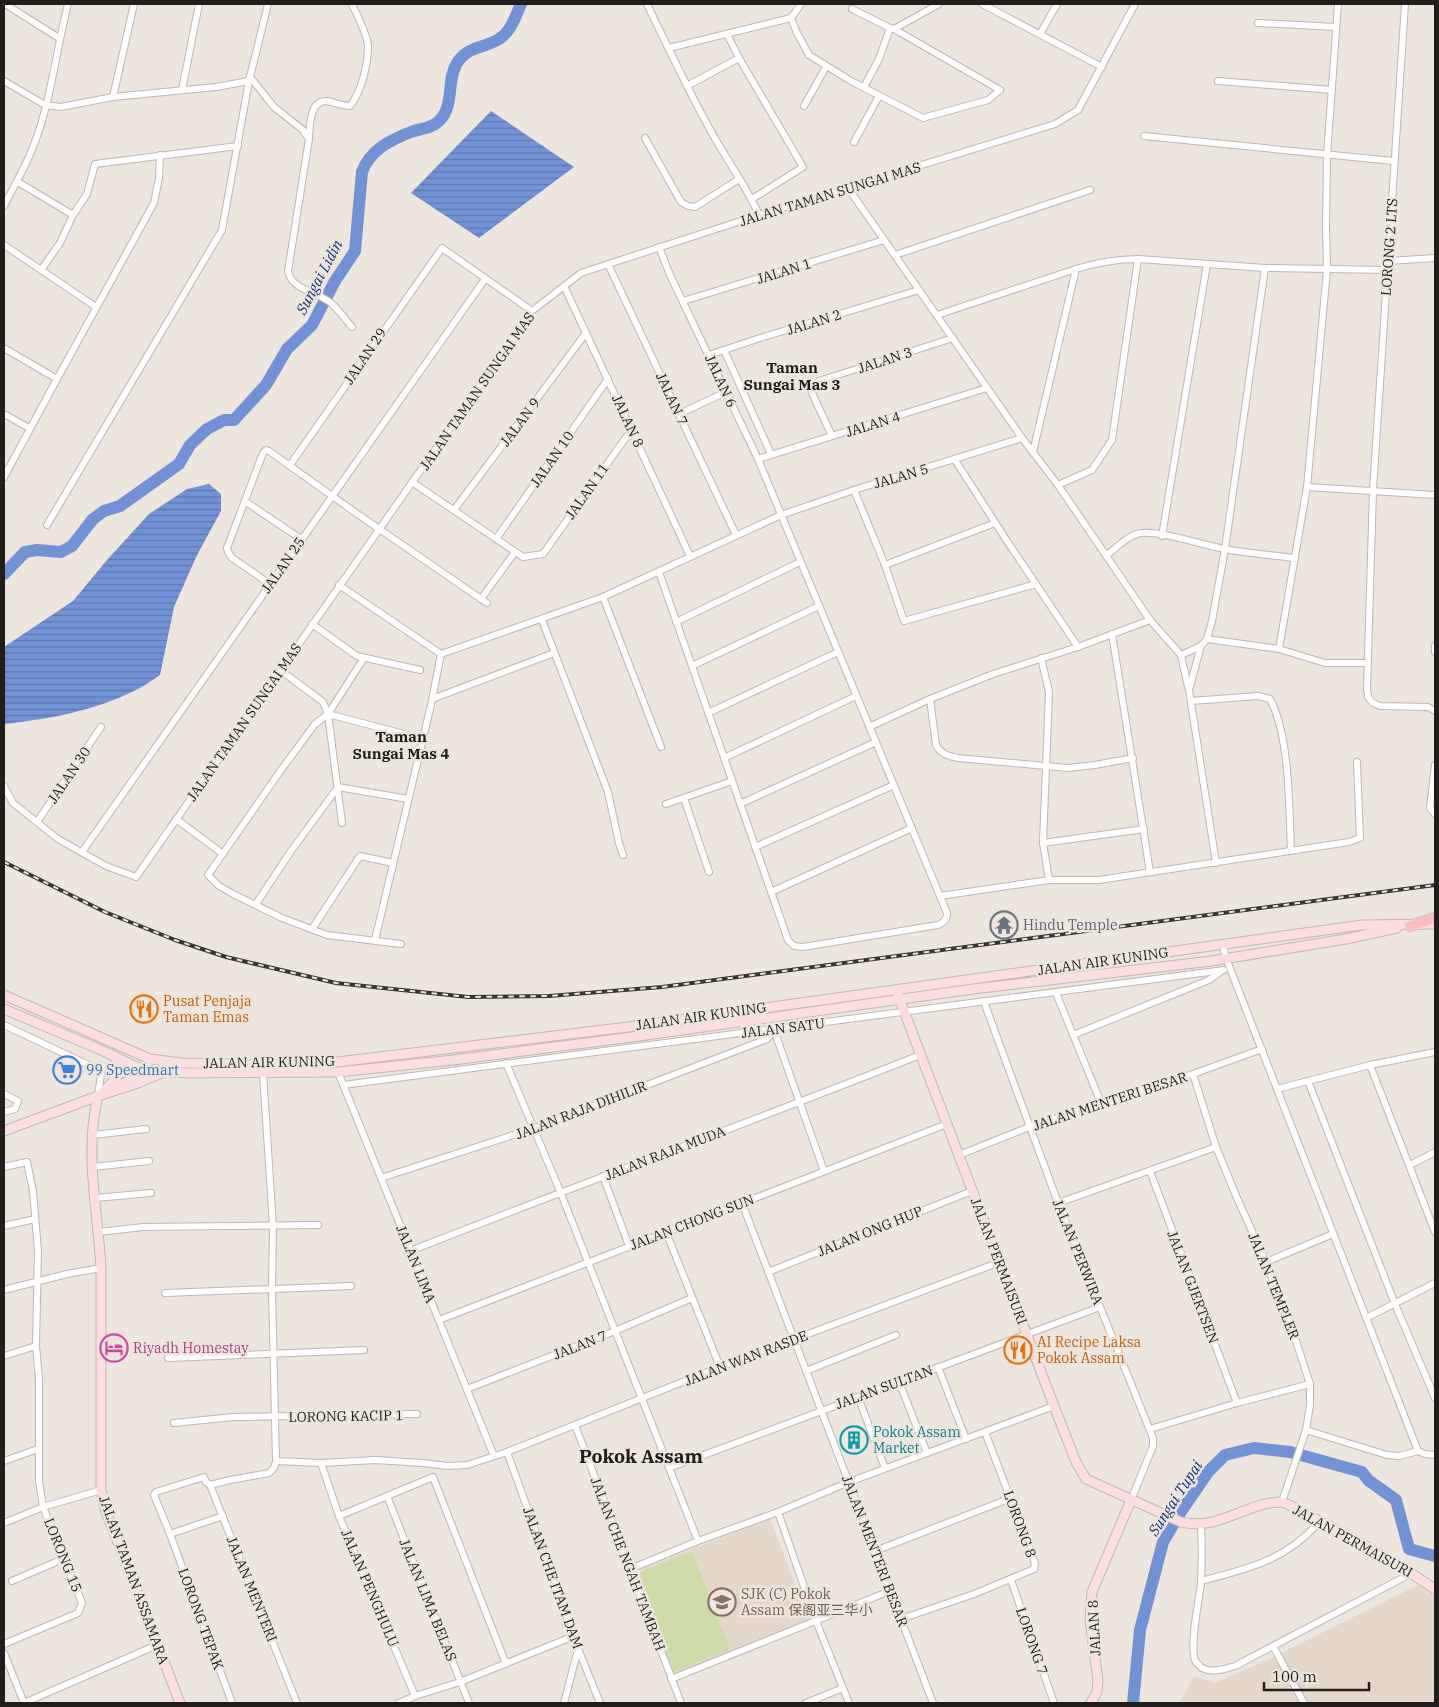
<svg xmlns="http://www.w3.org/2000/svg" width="1439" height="1707" font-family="'IBM Plex Serif','Noto Sans SC',serif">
<defs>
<pattern id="water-rules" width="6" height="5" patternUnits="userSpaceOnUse" patternTransform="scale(1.25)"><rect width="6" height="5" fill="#7292d5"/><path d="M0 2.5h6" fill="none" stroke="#5d77ac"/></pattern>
</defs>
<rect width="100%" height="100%" fill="#ece6de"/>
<g fill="#e4d8ca">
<polygon points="770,1518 808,1619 673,1674 635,1584 642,1569"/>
<polygon points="1418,1585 1435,1596 1435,1703 1179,1703 1194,1676 1214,1683 1267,1660"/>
</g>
<polygon fill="#cfdca9" points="692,1552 730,1649 673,1672 637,1584 643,1571"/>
<g fill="url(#water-rules)">
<polygon points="491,111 574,167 479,238 411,193"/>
<path d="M 209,484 L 221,494 L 221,511 L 197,555 L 174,607 L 160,675 C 152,680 143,687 134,691 C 93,711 49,719 4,724 L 4,647 L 73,601 L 107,560 L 149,514 L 187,489 Z"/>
</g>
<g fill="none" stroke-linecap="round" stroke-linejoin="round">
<g stroke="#7292d5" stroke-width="12">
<path d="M 4,574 L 25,552 L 37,550 L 61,552 L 72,546 L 93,519 L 104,511 L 120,506 L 179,464 L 190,445 L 207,429 L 224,420 L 234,420 L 266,385 L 287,349 L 312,325 L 335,281 L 355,251 L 362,172 C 370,150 390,140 411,132 C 421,128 431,129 439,121 C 455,106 446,80 457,63 C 469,45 483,49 499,39 C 511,32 516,15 521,4"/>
<polyline points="1133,1703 1140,1630 1163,1542 1180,1513 1208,1472 1225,1455 1254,1448 1290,1452 1362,1472 1368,1480 1396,1500 1409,1549 1435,1556"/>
</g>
<g stroke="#bdb7af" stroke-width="8">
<g id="street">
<polyline points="5,4 59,38"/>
<path d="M 647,4 C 668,48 689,92 713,135 C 728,162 747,187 759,215"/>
<polyline points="982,4 1102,67"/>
<polyline points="1405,4 1373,490 1367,688 1368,697 1373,703 1380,706 1428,707 1435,711"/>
<polyline points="852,9 890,28 894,29 939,4"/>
<polyline points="791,18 797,33 809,55 851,81 923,118 988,100 1000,90 894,29"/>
<polyline points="1258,23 1336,27"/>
<polyline points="727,34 739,58 803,167 752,199"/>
<polyline points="1040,34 1057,4"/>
<polyline points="669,48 791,18 801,4"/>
<path d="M 250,77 L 274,107 L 303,130 L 309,139 L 288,271 C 291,290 318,292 331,303 C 339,310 345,319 352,327"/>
<polyline points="4,81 45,105 61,107 113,97 216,87 249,81"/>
<polyline points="1218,81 1332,90"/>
<polyline points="687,86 739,58"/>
<polyline points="864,87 879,59 890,28"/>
<polyline points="182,90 199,4"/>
<polyline points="113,97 134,4"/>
<polyline points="804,106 826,67"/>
<polyline points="1144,136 1393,161"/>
<polyline points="645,138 681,202 688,206 695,207 739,179"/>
<path d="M 309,139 C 310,127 309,101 326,101 C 334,102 342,106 350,106 C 362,91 368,64 368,45 C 367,34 357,15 352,4"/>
<polyline points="854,142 879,96"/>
<polyline points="18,182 73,215"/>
<polyline points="848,188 1022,438 1058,485 1150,620 1181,655 1201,646 1207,639 1212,621 1225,549 1265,268"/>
<path d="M 4,206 C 14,186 25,168 33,147 C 51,103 56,50 68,4"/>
<polyline points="4,245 96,307"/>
<polyline points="895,255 1090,190"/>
<polyline points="1388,261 1435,258"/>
<polyline points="608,264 736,535"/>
<path d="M 1076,269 C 1096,263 1116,259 1138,259 L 1265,268 L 1387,270"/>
<polyline points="41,270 60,243 73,215 87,194 95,164 238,146"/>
<polyline points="564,286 690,556"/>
<polyline points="683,301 884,240"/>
<polyline points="937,315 1076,269 1033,452"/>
<polyline points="4,348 57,379 4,477"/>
<polyline points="724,350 771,454"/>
<polyline points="709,355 760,338 919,290"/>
<polyline points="57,379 154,203 159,178 160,155"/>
<polyline points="4,414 29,428"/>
<polyline points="679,414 726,392"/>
<polyline points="832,436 812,393 813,386 819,381 953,338"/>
<polyline points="758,459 987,388"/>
<polyline points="955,460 1007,541 1078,647"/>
<polyline points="290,465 442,248 532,311"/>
<polyline points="412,482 523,557 543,554 632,429"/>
<polyline points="1058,485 1092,470 1112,440 1138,259"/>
<polyline points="1307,487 1435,495"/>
<polyline points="854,490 885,565 904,621 1036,584"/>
<polyline points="246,502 301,539"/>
<polyline points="454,510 586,333"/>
<polyline points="47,525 222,230 249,81 268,4"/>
<polyline points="1162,536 1207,264"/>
<polyline points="496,539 608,379"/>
<path d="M 1106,556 C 1116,548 1128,535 1141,533 C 1163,531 1202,545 1225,549 C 1247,553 1270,555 1293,558"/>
<polyline points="885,565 995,523"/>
<path d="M 659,572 L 788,940 L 794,946 L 803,947 L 938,925 C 944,922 947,920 947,913 L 758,459 L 670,275 L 659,247"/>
<polyline points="270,584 232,558 228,552 227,548 263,453 266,450 269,451 356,513 487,603"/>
<polyline points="339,585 441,654"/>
<polyline points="603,597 661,747"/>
<polyline points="481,599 515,552"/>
<polyline points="542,620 608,792 619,843 623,855"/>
<polyline points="676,622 800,562"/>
<polyline points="312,624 357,656 420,670"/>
<polyline points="1112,634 1150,872"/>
<polyline points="1207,639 1279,649 1325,663 1368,663"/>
<polyline points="1201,646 1189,690 1216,863"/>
<polyline points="1279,649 1307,487 1320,346 1327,270 1326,226 1327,155 1338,4"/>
<polyline points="1435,652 1435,646"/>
<polyline points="1181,655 1188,687"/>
<polyline points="1041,658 1049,692 1043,843 1049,880"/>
<polyline points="692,666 819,606"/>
<polyline points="280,670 323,702 328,714"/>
<polyline points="432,699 554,653"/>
<path d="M 930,699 L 936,745 C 941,754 948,756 958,758 L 1068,768 L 1095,765 L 1133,758"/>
<path d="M 1191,701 L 1258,696 L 1270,699 C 1290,736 1289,808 1291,851"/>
<polyline points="708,713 838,652"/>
<polyline points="328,714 315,724 281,770 208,875 219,886 235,895 282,918 327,935 401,944"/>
<polyline points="328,714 423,739"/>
<polyline points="869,727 930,699 993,674 1078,647 1150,620"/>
<polyline points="724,758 856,696"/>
<polyline points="1435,765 1430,808 1435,814"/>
<polyline points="4,786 13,803 58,839 106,866 136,877 532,311 581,273 759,215 1055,124 1078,110 1135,4"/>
<polyline points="684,798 709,872"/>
<polyline points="666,804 732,781"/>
<polyline points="740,804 876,742"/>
<polyline points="176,819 223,854"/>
<polyline points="37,822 101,727"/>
<polyline points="342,823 328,714 364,658"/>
<polyline points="1043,843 1144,829"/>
<polyline points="755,847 894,785"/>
<polyline points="82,852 485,279"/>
<polyline points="771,892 912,828"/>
<polyline points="940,896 1049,880 1099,880 1349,842 1360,838 1357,762"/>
<polyline points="256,904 291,851 338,787 408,799"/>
<polyline points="312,929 360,856 393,863"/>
<polyline points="375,940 431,705 441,654 603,597 781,515 854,490 1022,438"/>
<polyline points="1223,945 1226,958 1418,1451 1425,1454 1435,1455"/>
<polyline points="1056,993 1101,1103"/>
<polyline points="984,1002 1058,1203 1153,1438 1153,1446 1131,1500"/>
<polyline points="4,1025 99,1070 101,1074 98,1096"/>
<polyline points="774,1030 824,1171"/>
<polyline points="1073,1035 1209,980 1220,972"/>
<polyline points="506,1063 560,1191 698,1541"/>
<polyline points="1370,1065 1435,1232"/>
<polyline points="338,1072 494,1456"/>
<polyline points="1193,1074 1216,1147 1237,1198 1266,1262 1296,1341 1310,1384 1310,1405 1306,1430 1282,1502"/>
<polyline points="1308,1081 1395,1304 1435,1398"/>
<polyline points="343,1085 1224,970"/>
<polyline points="1277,1089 1370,1065 1435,1052"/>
<polyline points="4,1094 18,1101 15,1109 4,1112"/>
<polyline points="93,1135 146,1129"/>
<polyline points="959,1155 1029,1127 1193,1074 1262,1049"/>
<polyline points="1410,1165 1435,1152"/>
<polyline points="4,1167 27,1162 33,1191 38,1251 36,1346 39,1379 39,1481 43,1507 82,1603 78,1613 4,1644"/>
<polyline points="93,1167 149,1161"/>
<polyline points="1150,1171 1237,1403"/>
<polyline points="603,1176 629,1246"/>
<polyline points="381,1178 535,1128 767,1039 774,1030"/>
<polyline points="95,1198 151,1193"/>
<polyline points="742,1203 933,1703"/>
<polyline points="1058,1203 1216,1147"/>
<polyline points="4,1226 35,1219"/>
<polyline points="99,1232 143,1227 318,1225"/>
<polyline points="666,1232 720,1367"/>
<path d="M 410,1251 C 580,1184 751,1122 920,1055"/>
<polyline points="1266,1262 1333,1234"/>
<polyline points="768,1272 972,1191"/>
<polyline points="4,1290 67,1274 101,1268"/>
<polyline points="165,1293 351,1286"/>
<polyline points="1366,1318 1435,1283"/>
<polyline points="439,1320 947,1124"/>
<polyline points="4,1356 36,1346"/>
<polyline points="168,1358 364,1350"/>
<polyline points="938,1367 966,1439"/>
<polyline points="806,1371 896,1335"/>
<polyline points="899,1382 927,1453"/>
<polyline points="467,1389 615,1331 692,1298"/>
<polyline points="858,1397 885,1468"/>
<polyline points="174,1423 233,1417 417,1414"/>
<polyline points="575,1425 681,1703"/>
<polyline points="1150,1429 1237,1403 1310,1384"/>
<polyline points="1306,1430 1387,1455 1399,1456 1418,1451"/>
<polyline points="507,1452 579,1651 600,1703"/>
<polyline points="4,1461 38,1449"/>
<polyline points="276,1461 321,1463 376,1460 423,1463 447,1466 467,1465 507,1452 720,1367 1000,1262"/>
<polyline points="321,1463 339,1516 415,1696 399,1703"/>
<polyline points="669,1468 1100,1307"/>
<polyline points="210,1485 230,1480 269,1473 274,1468 276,1461 272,1290 273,1226 263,1073"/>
<polyline points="387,1496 469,1703"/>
<polyline points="778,1512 816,1621 849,1703"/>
<polyline points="339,1516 433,1477 506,1664"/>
<polyline points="4,1523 43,1507 101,1490"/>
<path d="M 1201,1525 C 1202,1544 1202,1563 1201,1582 C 1199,1603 1191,1635 1194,1655 C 1194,1659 1196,1663 1199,1665 C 1207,1675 1225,1669 1235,1666 L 1412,1573"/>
<polyline points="170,1534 223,1516"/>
<polyline points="875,1551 1011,1498"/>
<polyline points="630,1569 698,1541 778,1512 849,1482 1054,1406"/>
<polyline points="1011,1580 1054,1703"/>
<polyline points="12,1581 63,1559"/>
<path d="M 1201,1581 C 1248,1569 1287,1560 1320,1521"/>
<polyline points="901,1619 974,1594 1034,1569 1035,1563 985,1432"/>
<polyline points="1273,1646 1304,1703"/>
<polyline points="4,1653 24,1703"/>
<polyline points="671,1679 890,1591"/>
<polyline points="415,1696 460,1682 574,1636"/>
<polyline points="24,1703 157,1645"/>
<polyline points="232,1703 170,1534 154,1495 156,1492 204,1477 206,1482 210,1485 297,1703"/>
<polyline points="564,1703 577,1653 579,1651"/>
<polyline points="806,1703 843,1688"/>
</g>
</g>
<g stroke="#bdb7af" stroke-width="11">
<g id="secondary">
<polyline points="4,995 150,1059 182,1063 289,1065 329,1063 628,1027 1362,925 1435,924"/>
<path d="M 898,995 L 1054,1406 L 1076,1462 L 1086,1479 L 1181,1522 C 1219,1531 1245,1503 1280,1502 C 1286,1502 1294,1508 1300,1511 C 1346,1534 1392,1560 1435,1589"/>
<polyline points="4,1009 99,1049 137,1067 151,1070 187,1073 338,1072 453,1060 632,1037 973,989 1211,961 1346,939 1397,928"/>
<polyline points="120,1086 136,1075 147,1065"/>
<polyline points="101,1095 120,1073 119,1065 115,1057"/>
<path d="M 98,1096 C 84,1152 98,1212 101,1268 L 101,1490 L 105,1509 L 180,1703"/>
<polyline points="4,1131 98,1096 138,1083 164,1072"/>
<polyline points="1091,1703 1097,1692 1098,1681 1090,1620 1092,1592 1131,1500"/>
</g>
</g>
<g stroke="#c5c4c4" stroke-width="12">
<polyline id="primary" points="1410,926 1435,918"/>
</g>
<use href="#street" stroke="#fff" stroke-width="6"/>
<use href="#secondary" stroke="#fcdee0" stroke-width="9"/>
<use href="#primary" stroke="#f9bec1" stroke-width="10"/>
<g stroke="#393533" stroke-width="4">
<polyline id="rail" points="4,862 105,912 175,940 226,957 336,983 468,997 549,996 662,987 1435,885"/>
</g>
<use href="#rail" stroke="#ece6de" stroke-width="2" stroke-dasharray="5.5" stroke-linecap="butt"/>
</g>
<defs>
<g id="temple-ring" transform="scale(1.4375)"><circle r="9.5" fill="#ece6de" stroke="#6b7280" stroke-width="1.5"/><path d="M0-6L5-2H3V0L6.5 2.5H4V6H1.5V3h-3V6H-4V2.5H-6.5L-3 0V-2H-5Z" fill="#6b7280"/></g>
<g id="restaurant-ring" transform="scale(1.4375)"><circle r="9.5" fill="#ece6de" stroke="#e8710a" stroke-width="1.5"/><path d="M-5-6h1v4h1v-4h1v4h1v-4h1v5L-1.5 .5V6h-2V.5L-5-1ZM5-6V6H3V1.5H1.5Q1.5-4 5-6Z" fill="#e8710a"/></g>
<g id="supermarket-ring" transform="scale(1.4375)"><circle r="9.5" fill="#ece6de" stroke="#3f7fe0" stroke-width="1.5"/><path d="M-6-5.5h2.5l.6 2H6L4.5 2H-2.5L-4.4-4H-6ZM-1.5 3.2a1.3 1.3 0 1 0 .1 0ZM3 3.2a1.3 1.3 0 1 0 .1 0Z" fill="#3f7fe0"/></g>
<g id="hotel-ring" transform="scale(1.4375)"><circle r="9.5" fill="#ece6de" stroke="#d1479c" stroke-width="1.5"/><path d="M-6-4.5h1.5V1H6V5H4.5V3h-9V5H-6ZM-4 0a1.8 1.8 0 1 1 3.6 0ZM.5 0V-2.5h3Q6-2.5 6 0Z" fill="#d1479c"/></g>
<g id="building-ring" transform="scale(1.4375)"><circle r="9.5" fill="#ece6de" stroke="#0f9aa8" stroke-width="1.5"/><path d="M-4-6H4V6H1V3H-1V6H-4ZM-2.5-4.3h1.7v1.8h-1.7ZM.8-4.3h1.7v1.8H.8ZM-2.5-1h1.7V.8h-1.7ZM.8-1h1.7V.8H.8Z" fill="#0f9aa8"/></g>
<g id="school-ring" transform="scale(1.4375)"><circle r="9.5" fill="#ece6de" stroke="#8d6e63" stroke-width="1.5"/><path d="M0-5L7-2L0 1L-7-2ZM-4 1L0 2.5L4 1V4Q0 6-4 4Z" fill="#8d6e63"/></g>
</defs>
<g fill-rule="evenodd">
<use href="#temple-ring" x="1004" y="925"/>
<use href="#restaurant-ring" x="144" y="1009"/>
<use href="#supermarket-ring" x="67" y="1070"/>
<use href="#hotel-ring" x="114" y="1348"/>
<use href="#restaurant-ring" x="1018" y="1350"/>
<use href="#building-ring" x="854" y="1440"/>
<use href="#school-ring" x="722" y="1602"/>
</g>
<g text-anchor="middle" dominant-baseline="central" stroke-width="5" stroke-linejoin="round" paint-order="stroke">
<g font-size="14" fill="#201d1b" stroke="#ece6de">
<text transform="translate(830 194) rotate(-17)">JALAN TAMAN SUNGAI MAS</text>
<text transform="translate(1389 247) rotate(-86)">LORONG 2 LTS</text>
<text transform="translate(784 271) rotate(-17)">JALAN 1</text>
<text transform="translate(814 322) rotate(-17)">JALAN 2</text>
<text transform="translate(365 356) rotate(-56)">JALAN 29</text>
<text transform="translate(885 360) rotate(-18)">JALAN 3</text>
<text transform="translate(721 381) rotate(65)">JALAN 6</text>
<text transform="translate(477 391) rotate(-55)">JALAN TAMAN SUNGAI MAS</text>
<text transform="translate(672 399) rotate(65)">JALAN 7</text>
<text transform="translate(628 421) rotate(65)">JALAN 8</text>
<text transform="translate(520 422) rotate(-53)">JALAN 9</text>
<text transform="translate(873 424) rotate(-17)">JALAN 4</text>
<text transform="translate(552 459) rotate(-55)">JALAN 10</text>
<text transform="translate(901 476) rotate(-16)">JALAN 5</text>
<text transform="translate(587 491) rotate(-55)">JALAN 11</text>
<text transform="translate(283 565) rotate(-55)">JALAN 25</text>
<text transform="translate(244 722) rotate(-55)">JALAN TAMAN SUNGAI MAS</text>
<text transform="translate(69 775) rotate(-56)">JALAN 30</text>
<text transform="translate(1103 961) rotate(-8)">JALAN AIR KUNING</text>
<text transform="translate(701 1016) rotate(-8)">JALAN AIR KUNING</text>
<text transform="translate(783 1028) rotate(-7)">JALAN SATU</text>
<text transform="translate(269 1062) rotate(-1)">JALAN AIR KUNING</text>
<text transform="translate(1110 1101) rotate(-18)">JALAN MENTERI BESAR</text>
<text transform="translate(581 1110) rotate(-21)">JALAN RAJA DIHILIR</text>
<text transform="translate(665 1153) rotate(-21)">JALAN RAJA MUDA</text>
<text transform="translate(692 1222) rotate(-21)">JALAN CHONG SUN</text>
<text transform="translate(870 1231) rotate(-22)">JALAN ONG HUP</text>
<text transform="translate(1078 1252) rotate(68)">JALAN PERWIRA</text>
<text transform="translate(999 1261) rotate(69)">JALAN PERMAISURI</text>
<text transform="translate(416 1264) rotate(68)">JALAN LIMA</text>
<text transform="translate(1274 1286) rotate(68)">JALAN TEMPLER</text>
<text transform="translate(1193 1287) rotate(69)">JALAN GJERTSEN</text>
<text transform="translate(580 1345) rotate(-21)">JALAN 7</text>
<text transform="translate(746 1358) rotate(-21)">JALAN WAN RASDE</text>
<text transform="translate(884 1387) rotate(-20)">JALAN SULTAN</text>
<text transform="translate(346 1416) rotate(-1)">LORONG KACIP 1</text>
<text transform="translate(1020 1524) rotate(70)">LORONG 8</text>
<text transform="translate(1353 1541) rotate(29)">JALAN PERMAISURI</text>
<text transform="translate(875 1551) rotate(69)">JALAN MENTERI BESAR</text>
<text transform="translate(63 1555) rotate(68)">LORONG 15</text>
<text transform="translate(628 1564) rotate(69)">JALAN CHE NGAH TAMBAH</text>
<text transform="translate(553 1578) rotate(70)">JALAN CHE ITAM DAM</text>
<text transform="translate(134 1580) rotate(70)">JALAN TAMAN ASSAMARA</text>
<text transform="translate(370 1588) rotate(67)">JALAN PENGHULU</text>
<text transform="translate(252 1589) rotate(68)">JALAN MENTERI</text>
<text transform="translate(428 1600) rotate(68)">JALAN LIMA BELAS</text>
<text transform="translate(201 1619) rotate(70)">LORONG TEPAK</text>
<text transform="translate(1094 1628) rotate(-93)">JALAN 8</text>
<text transform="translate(1032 1641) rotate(71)">LORONG 7</text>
</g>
<g font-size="14" fill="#5b616d" stroke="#ece6de" text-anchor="start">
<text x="1023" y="925">Hindu Temple</text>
</g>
<g font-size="14" fill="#c56008" stroke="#ece6de" text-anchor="start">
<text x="163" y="1001">Pusat Penjaja<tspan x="163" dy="16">Taman Emas</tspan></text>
<text x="1037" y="1342">AI Recipe Laksa<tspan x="1037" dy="16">Pokok Assam</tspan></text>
</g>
<g font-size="14" fill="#366cbe" stroke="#ece6de" text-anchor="start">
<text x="86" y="1070">99 Speedmart</text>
</g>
<g font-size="14" fill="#b23c85" stroke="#ece6de" text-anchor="start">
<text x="133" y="1348">Riyadh Homestay</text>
</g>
<g font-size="14" fill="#0d838f" stroke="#ece6de" text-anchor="start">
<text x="873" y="1432">Pokok Assam<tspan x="873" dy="16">Market</tspan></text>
</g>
<g font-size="14" fill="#785e54" stroke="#ece6de" text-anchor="start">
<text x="741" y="1594">SJK (C) Pokok<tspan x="741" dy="16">Assam 保阁亚三华小</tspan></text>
</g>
<g font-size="15" font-style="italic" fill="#133380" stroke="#ece6de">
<text transform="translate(319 277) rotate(-62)">Sungai Lidin</text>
<text transform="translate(1175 1498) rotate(-57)">Sungai Tupai</text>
</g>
<g font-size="15" font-weight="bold" fill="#201d1b" stroke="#ece6de">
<text x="792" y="367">Taman<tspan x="792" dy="17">Sungai Mas 3</tspan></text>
<text x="401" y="736">Taman<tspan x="401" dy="17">Sungai Mas 4</tspan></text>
</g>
<g font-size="19" font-weight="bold" fill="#201d1b" stroke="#ece6de">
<text x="641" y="1456">Pokok Assam</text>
</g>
</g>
<rect width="1439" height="1707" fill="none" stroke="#201d1b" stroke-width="10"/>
<path d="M1264 1682v8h105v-8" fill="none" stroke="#201d1b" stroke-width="2.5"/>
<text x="1272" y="1682" font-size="15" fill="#201d1b" stroke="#ece6de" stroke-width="4" paint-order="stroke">100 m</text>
</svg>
